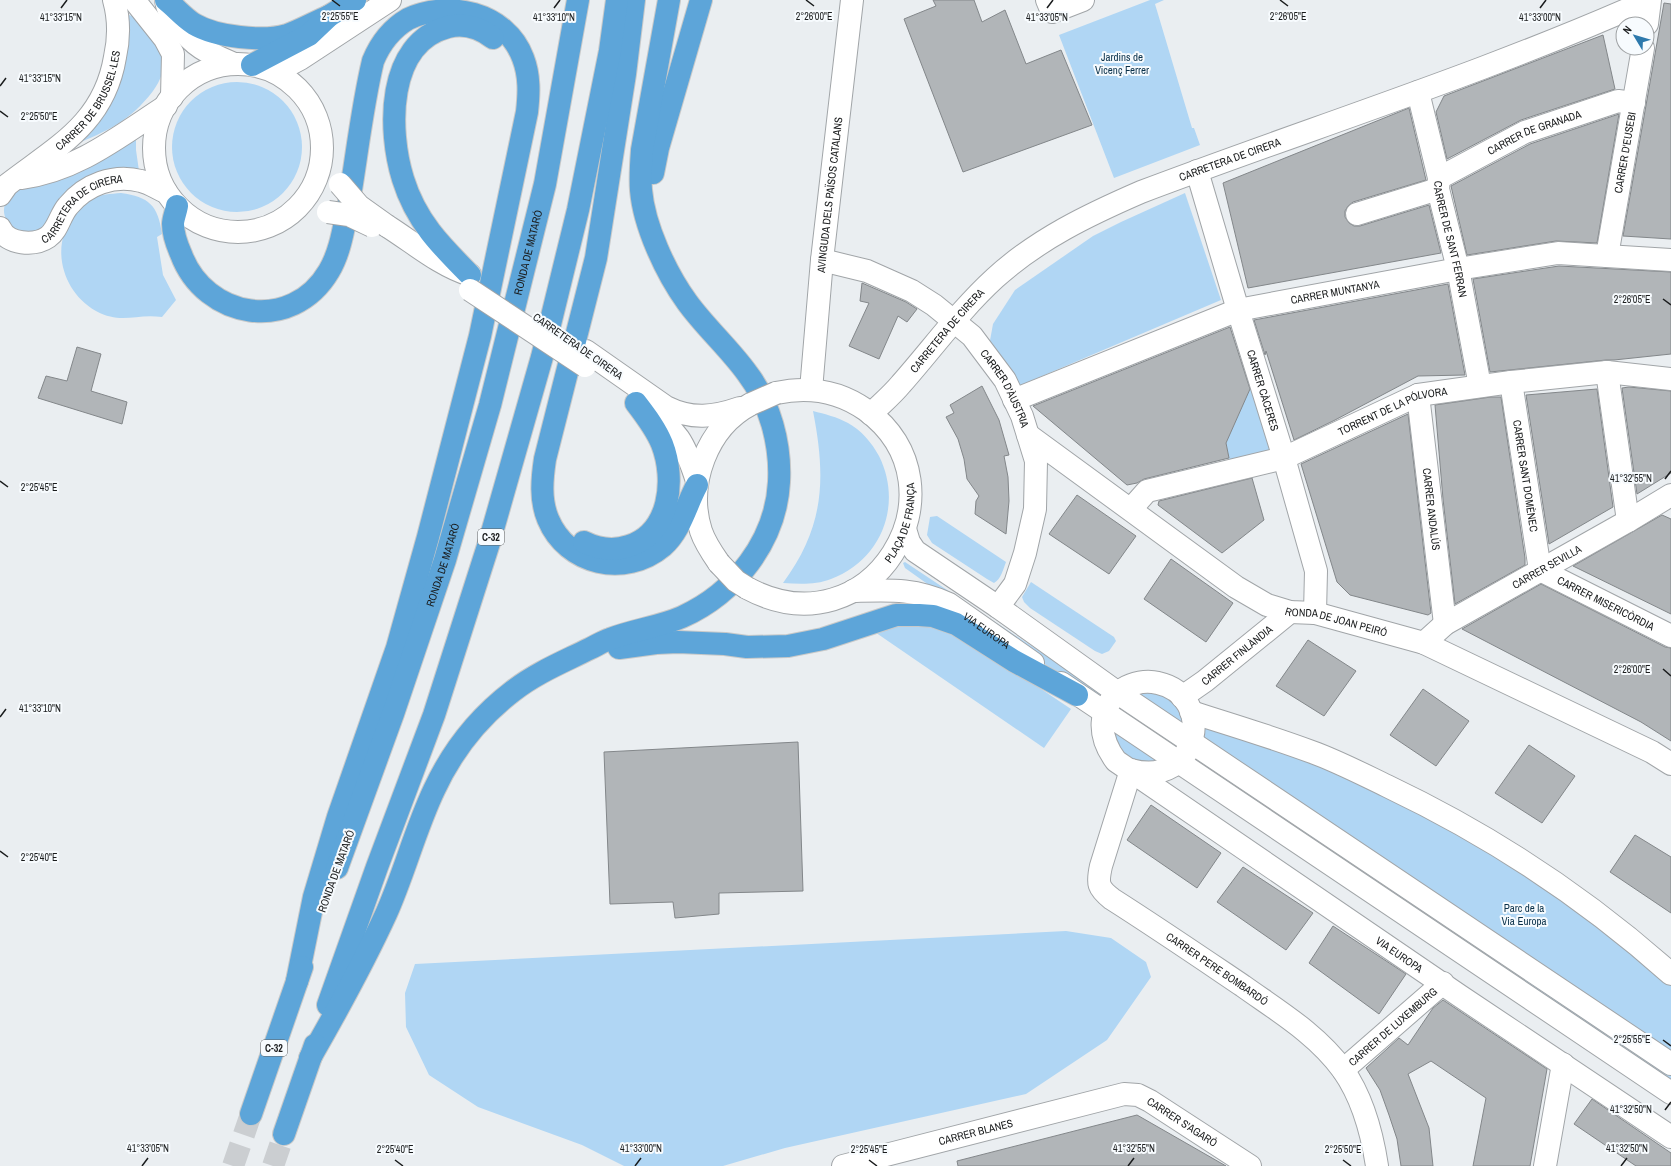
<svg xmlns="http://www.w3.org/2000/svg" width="1671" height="1166" font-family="'Archivo Narrow',sans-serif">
<rect width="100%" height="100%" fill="#eaeef1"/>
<g fill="#b0d6f4">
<polygon points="1150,0 1164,0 1155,4 1192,128 1194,128 1200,145 1114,178 1059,35"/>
<path d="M 129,15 C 141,18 147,31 153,41 C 156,45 161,49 162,54 C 166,67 161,80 153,91 C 130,121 108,131 73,145 L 126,18 Z"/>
<circle cx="237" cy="147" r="65"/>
<path d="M 134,138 L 136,139 L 136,150 L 139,171 C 124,168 114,168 99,173 L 39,233 L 15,232 C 0,215 0,204 17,189 Z"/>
<path d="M 121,193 C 149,197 158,205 162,234 L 157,237 L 163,275 L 176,300 L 162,317 C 136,313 122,325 96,311 C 62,292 49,245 75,214 C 80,208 85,202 91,199 C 100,194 111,194 121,193 Z"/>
<polygon points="1185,193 1221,300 1021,385 1010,383 989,346 993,324 1015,290 1093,236 1121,222"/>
<polygon points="1252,384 1272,456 1230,467 1226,443"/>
<path d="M 813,411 C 825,414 837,417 848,423 C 861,430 872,443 879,456 C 903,504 882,560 831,579 C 816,585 799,584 783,583 C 825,526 826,478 813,411 Z"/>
<path d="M 937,516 L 1006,562 C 1003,570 1001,579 994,583 L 987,579 L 932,543 L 927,535 L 930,517 Z"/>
<path d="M 905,562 L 1102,693 L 1104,700 C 1035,661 970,614 905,568 L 903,563 Z"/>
<polygon points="1031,582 1114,637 1116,641 1109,651 1102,654 1095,651 1030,608 1024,602 1022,597"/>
<polygon points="916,619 954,631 1071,709 1044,748 869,628"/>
<polygon points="1136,693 1161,693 1179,707 1184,725"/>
<polygon points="1118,706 1121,706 1178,744 1178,749 1117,712"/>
<polygon points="1205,725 1334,772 1409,806 1544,885 1671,985 1671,1056 1206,741 1201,733"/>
<polygon points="1113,728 1160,760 1159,763 1135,763 1116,747"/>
<polygon points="1194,757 1671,1074 1671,1082 1198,766 1192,758"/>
<polygon points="1066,931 1111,938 1146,962 1151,977 1107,1040 1026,1094 785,1148 723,1166 624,1166 582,1145 478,1107 429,1075 406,1027 405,993 415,964"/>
</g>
<g fill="#b1b5b8" stroke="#83878a">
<polygon points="933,0 974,0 982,22 1005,10 1026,64 1061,50 1092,125 963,172 904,19 936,6"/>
<polygon points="1664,3 1671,4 1671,239 1623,236"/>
<polygon points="1603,35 1615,89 1521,120 1447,159 1436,112 1444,96"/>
<polygon points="1409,108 1426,180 1353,202 1348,206 1345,211 1345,217 1349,223 1354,226 1360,226 1429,205 1441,253 1248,288 1223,183"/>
<polygon points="1619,114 1597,243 1556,241 1467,255 1451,186 1530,144"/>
<polygon points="1559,266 1671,272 1671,354 1614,360 1606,360 1490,372 1473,279"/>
<polygon points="862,283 906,302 917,309 907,322 898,316 879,359 849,346 869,303 860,301"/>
<polygon points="1448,284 1465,375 1418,376 1335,420 1294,440 1266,351 1265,355 1254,320"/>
<polygon points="1230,327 1250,389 1226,443 1229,458 1144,479 1137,483 1127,485 1033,406"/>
<polygon points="77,347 101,354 91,391 127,402 122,424 38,398 46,376 67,381"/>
<polygon points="982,386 999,420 1009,455 1004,456 1008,477 1009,501 1006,534 975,514 976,501 979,496 967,479 964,459 958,439 946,417 954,413 950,405"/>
<polygon points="1629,387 1671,391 1671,473 1637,494 1622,388"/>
<polygon points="1597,389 1613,507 1549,544 1526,395"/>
<polygon points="1491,397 1501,397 1525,558 1525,565 1455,604 1443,499 1435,405"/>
<polygon points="1408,414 1431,613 1428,615 1350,595 1337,582 1301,464"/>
<polygon points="1252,478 1264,520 1222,553 1158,505 1159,501"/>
<polygon points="1077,495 1136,536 1109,574 1049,534"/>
<polygon points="1662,515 1671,519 1671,614 1573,566"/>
<polygon points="1171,559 1233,603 1206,642 1144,599"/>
<polygon points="1541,584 1665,647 1671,648 1671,741 1641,722 1462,629"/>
<polygon points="1308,640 1356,671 1324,716 1276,686"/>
<polygon points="1423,689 1469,721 1436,766 1390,735"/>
<polygon points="798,742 803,891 719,893 719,914 675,918 673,902 610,904 604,752"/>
<polygon points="1529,745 1575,776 1542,823 1495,793"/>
<polygon points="1151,805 1221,853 1197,888 1127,840"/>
<polygon points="1635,835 1671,857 1671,913 1610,872"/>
<polygon points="1243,867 1313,913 1286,950 1217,902"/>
<polygon points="1333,926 1406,974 1379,1014 1309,963"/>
<polygon points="1443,1000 1547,1069 1530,1166 1473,1166 1486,1098 1431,1061 1408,1074 1429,1128 1433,1166 1401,1166 1397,1139 1389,1115 1380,1090 1366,1068 1399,1038 1408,1045 1433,1008"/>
<polygon points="1592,1099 1671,1153 1671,1166 1636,1166 1574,1124"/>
<polygon points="1137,1115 1226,1166 958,1166 957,1161"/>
</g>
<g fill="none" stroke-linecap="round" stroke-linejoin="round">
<g stroke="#cbced1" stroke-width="22" stroke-dasharray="22 11" stroke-linecap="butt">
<polyline points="233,1166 251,1114"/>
<polyline points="273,1166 284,1134"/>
</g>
<g stroke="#a1a5a8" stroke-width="24">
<g id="minor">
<polyline points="134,0 165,39 173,54 172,97"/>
<path d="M 166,0 C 167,10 171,17 178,25 C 195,48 209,53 234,64"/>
<polyline points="1047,0 1052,12 1083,0"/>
<polyline points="1647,24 1650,0"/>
<circle cx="238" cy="148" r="84"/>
<polyline points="273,71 285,67 300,59 390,0"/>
<path id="s1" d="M 1418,92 L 1439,178 L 1438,189 L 1458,269 L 1480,386"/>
<path id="s2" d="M 1197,171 L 1238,310 L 1284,458 L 1316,571 L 1315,613"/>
<path d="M 21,178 C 77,171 121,135 166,106"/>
<path id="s3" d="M 1439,178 L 1525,132 L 1618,101 L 1634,103"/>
<path id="s4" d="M 0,195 L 7,185 C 56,147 104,124 115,57 C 119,39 119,18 114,0"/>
<polyline points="1357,214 1438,189"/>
<path d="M 387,226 C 414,243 439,265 470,275"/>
<path id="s5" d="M 0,228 C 7,245 35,246 48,237 C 58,230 60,215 68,206 C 86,184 114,174 141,181 C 150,183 158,189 166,192"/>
<path id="s6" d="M 1607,256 L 1643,48"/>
<path id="s7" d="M 822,260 L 867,271 L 912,291 L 934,305 L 972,336 L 1005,380 L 1022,416 L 1036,461 L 1035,509 L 1025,553 L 1015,584 L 998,607"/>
<path d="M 586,351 L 666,407 C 692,420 714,417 740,408"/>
<polyline points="1607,372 1628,521"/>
<path id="s8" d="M 1511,382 L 1540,570 L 1671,636"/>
<path id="s9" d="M 811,390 L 822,260 L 852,0"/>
<path id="s10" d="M 1418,395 L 1445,624"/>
<path id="s11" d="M 1014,400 L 1238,310 L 1458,269 L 1558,253 L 1671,260"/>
<path d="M 643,407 C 678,429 685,444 697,481"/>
<path id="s12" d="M 871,414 C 881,404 892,395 901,384 C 932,349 960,310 995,278 C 1038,239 1088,215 1141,192 C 1310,128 1483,74 1649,0"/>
<path id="s13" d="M 1028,435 L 1236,587 L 1267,605 L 1290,612 L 1315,613 L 1424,643 L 1652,752 L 1671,764"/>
<path id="s14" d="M 1131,509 L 1147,491 L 1284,458 L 1418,395 L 1511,382 L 1607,372 L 1671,379"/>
<polyline points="905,529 909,542 915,551 998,607 1118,693 1671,1064"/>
<path d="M 719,563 C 712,553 705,543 701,531 C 686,484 707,427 751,404"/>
<path id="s15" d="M 747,588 C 871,655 972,488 866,410 C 839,391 808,386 776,393"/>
<path id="s16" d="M 853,591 C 890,590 914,588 949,604 L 1033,663"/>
<path id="s17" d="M 1424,643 L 1445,624 L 1628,521 L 1671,495"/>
<polyline points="1061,683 1671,1093"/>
<path id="s18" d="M 1182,697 L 1205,681 L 1290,612"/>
<path d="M 1191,712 C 1232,725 1272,737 1312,752 C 1337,761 1362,774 1387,786 C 1490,835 1586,898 1671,974"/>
<path id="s19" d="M 1131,770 C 1199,789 1217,696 1158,683 C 1146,680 1133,683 1123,689 C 1096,708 1098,737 1116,761 L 1460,996 L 1671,1137"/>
<path id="s20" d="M 1131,770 L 1101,866 C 1097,884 1098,888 1112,899 C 1156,927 1200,957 1243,986 C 1278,1011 1317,1034 1343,1070 C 1362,1097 1372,1133 1377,1166"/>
<path id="s21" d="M 1343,1070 L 1443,983"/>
<path id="s22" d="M 843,1166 L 1124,1094 L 1138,1095 L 1150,1101 L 1250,1166"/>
<polyline points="1545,1166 1563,1064"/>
</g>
</g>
<g stroke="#c8c9c9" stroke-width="24">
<g id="highway">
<path d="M 166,0 C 176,8 183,17 194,24 C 216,37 263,42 287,35 C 301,30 315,22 329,16"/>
<path d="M 634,0 L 625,74 L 596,258 L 545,459 C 542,479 540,500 548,519 C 567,565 625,578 663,546 C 681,530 686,505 697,485"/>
<polyline points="252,65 309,35 329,16 355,0"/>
<polyline points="653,173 658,148 701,0"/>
<path d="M 177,206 C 176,212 173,219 173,224 C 173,234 177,245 181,254 C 205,319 292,334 329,271 C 341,251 344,225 349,202 C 357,155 362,107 373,61 C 380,44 391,29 408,19 C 448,0 506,12 523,58 C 530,76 529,94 527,112 L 480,336 L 428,537 L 397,648 L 338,817 L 314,897 L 297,981"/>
<path d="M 470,275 C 440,245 416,221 403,179 C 388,131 386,43 448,27 C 464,23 480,28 493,38"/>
<path d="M 584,542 C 598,549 614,551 629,546 C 670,533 676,480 662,444 C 656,429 646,416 636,403"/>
<polyline points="619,648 656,643 678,642 725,644 747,647 788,646 823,639 896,615 919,615 933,616 956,624 1014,661 1077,695"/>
<path id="s23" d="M 337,868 L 393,714 L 445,560 L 490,405 L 545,184 L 578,0"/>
<polyline points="328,1005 377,867 434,715 489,543 542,357 578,210 610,51 617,0"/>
<path d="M 310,1058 C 337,1011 363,964 386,914 C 404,874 415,830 434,790 C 452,751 479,717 513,691 C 536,673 563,662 589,649 C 596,646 603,641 610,639 C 633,630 659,627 682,617 C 735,593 776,541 779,482 C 781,444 770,403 747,373 C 729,348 705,327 687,302 C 666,273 644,226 641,190 C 640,177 641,163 642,150 L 669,0"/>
<polyline points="251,1114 302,967"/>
<polyline points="284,1134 315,1045"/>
</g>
</g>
<use href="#minor" stroke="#fff" stroke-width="22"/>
<use href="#highway" stroke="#5da5d9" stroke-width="22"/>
<g stroke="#a1a5a8" stroke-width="24" stroke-linecap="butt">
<g id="minor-bridge">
<polyline points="340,184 359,206 387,226"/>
<polyline points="328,212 349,215 372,226"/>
<polyline points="470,290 585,366"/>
<polyline points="751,404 776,393"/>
<polyline points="719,563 736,581 747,588"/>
</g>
</g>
<use href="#minor-bridge" stroke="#fff" stroke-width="22"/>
</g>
<path fill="none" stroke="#1a1c1d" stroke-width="1.5" d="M 332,0 L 340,6M 806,0 L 814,6M 1280,0 L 1288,6M 61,8 L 67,0M 554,8 L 560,0M 1047,8 L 1053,0M 1540,8 L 1546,0M 0,86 L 6,78M 0,111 L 8,117M 1663,299 L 1671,305M 1665,479 L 1671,471M 0,481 L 8,487M 1663,669 L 1671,676M 0,717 L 6,709M 0,851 L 8,857M 1663,1040 L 1671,1046M 1665,1110 L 1671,1102M 395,1160 L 403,1166M 869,1160 L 877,1166M 1343,1160 L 1351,1166M 142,1166 L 148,1158M 635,1166 L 641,1158M 1128,1166 L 1134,1158M 1621,1166 L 1627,1158"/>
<g text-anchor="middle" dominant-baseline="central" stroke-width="4" stroke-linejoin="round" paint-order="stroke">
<g fill="#f7fbfe" stroke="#5c5f60" stroke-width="1">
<rect x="478" y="529" width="26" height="16" rx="3"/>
<rect x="261" y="1040" width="26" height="16" rx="3"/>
</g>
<g font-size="10" font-weight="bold" fill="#1a1c1d">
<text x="491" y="537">C-32</text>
<text x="274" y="1048">C-32</text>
</g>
<g font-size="11" fill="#0a314a" stroke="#f7fbfe">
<text x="1122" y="57">Jardins de<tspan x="1122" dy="13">Vicenç Ferrer</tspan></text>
<text x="1524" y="908">Parc de la<tspan x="1524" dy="13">Via Europa</tspan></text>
</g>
<g font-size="11" fill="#1a1c1d" stroke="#f7fbfe">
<text stroke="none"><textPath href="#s4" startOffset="133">CARRER DE BRUSSEL·LES</textPath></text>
<text stroke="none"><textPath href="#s3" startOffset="106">CARRER DE GRANADA</textPath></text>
<text stroke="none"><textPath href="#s6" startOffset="105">CARRER D'EUSEBI</textPath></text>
<text stroke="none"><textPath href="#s12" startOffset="449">CARRETERA DE CIRERA</textPath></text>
<text stroke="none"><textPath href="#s9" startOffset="196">AVINGUDA DELS PAÏSOS CATALANS</textPath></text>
<text stroke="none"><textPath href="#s5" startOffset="101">CARRETERA DE CIRERA</textPath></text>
<text stroke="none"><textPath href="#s1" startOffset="151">CARRER DE SANT FERRAN</textPath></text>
<text stroke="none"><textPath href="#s23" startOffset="645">RONDA DE MATARÓ</textPath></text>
<text stroke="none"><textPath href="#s11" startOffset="340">CARRER MUNTANYA</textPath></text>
<text stroke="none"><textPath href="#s12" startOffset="113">CARRETERA DE CIRERA</textPath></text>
<text transform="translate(578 346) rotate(35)">CARRETERA DE CIRERA</text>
<text stroke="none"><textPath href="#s7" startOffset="233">CARRER D'ÀUSTRIA</textPath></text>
<text stroke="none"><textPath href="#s2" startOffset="229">CARRER CÀCERES</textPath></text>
<text stroke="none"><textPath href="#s14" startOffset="284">TORRENT DE LA PÓLVORA</textPath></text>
<text stroke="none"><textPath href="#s8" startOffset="95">CARRER SANT DOMÈNEC</textPath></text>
<text stroke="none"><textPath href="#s10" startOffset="115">CARRER ANDALÚS</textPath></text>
<text stroke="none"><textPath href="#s15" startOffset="198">PLAÇA DE FRANÇA</textPath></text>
<text stroke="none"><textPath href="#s23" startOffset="321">RONDA DE MATARÓ</textPath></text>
<text stroke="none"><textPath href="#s17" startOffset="145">CARRER SEVILLA</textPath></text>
<text stroke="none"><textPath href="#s8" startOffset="264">CARRER MISERICÒRDIA</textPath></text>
<text stroke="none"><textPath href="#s13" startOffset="365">RONDA DE JOAN PEIRÓ</textPath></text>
<text stroke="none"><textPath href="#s16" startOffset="144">VIA EUROPA</textPath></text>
<text stroke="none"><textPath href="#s18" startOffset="69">CARRER FINLÀNDIA</textPath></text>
<text transform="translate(336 871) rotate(-70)">RONDA DE MATARÓ</text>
<text stroke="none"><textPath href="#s19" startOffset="612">VIA EUROPA</textPath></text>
<text stroke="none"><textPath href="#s20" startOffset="265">CARRER PERE BOMBARDÓ</textPath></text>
<text stroke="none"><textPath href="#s21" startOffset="66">CARRER DE LUXEMBURG</textPath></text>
<text stroke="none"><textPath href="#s22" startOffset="356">CARRER S'AGARÓ</textPath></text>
<text stroke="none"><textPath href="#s22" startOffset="137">CARRER BLANES</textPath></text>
</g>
</g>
<g font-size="10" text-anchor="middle" fill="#1a1c1d" stroke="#f7fbfe" stroke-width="4" stroke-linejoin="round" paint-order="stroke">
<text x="340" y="20">2°25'55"E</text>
<text x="1288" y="20">2°26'05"E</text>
<text x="814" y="20">2°26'00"E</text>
<text x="61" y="21">41°33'15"N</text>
<text x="554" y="21">41°33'10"N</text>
<text x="1047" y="21">41°33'05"N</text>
<text x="1540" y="21">41°33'00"N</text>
<text x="40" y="82">41°33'15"N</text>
<text x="39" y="120">2°25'50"E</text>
<text x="1632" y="303">2°26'05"E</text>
<text x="1631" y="482">41°32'55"N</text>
<text x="39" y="491">2°25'45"E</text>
<text x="1632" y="673">2°26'00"E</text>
<text x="40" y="712">41°33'10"N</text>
<text x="39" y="861">2°25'40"E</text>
<text x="1632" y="1043">2°25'55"E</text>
<text x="1631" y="1113">41°32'50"N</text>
<text x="148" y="1152">41°33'05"N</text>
<text x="641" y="1152">41°33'00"N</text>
<text x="1134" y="1152">41°32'55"N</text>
<text x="1627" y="1152">41°32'50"N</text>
<text x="395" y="1153">2°25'40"E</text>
<text x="869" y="1153">2°25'45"E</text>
<text x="1343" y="1153">2°25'50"E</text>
</g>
<g transform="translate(1635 36) rotate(308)"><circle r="19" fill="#f7fbfe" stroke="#9fa2a4"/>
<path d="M0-3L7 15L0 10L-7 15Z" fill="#2d79ac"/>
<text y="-6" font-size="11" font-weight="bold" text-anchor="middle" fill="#1a1c1d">N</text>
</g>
</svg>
